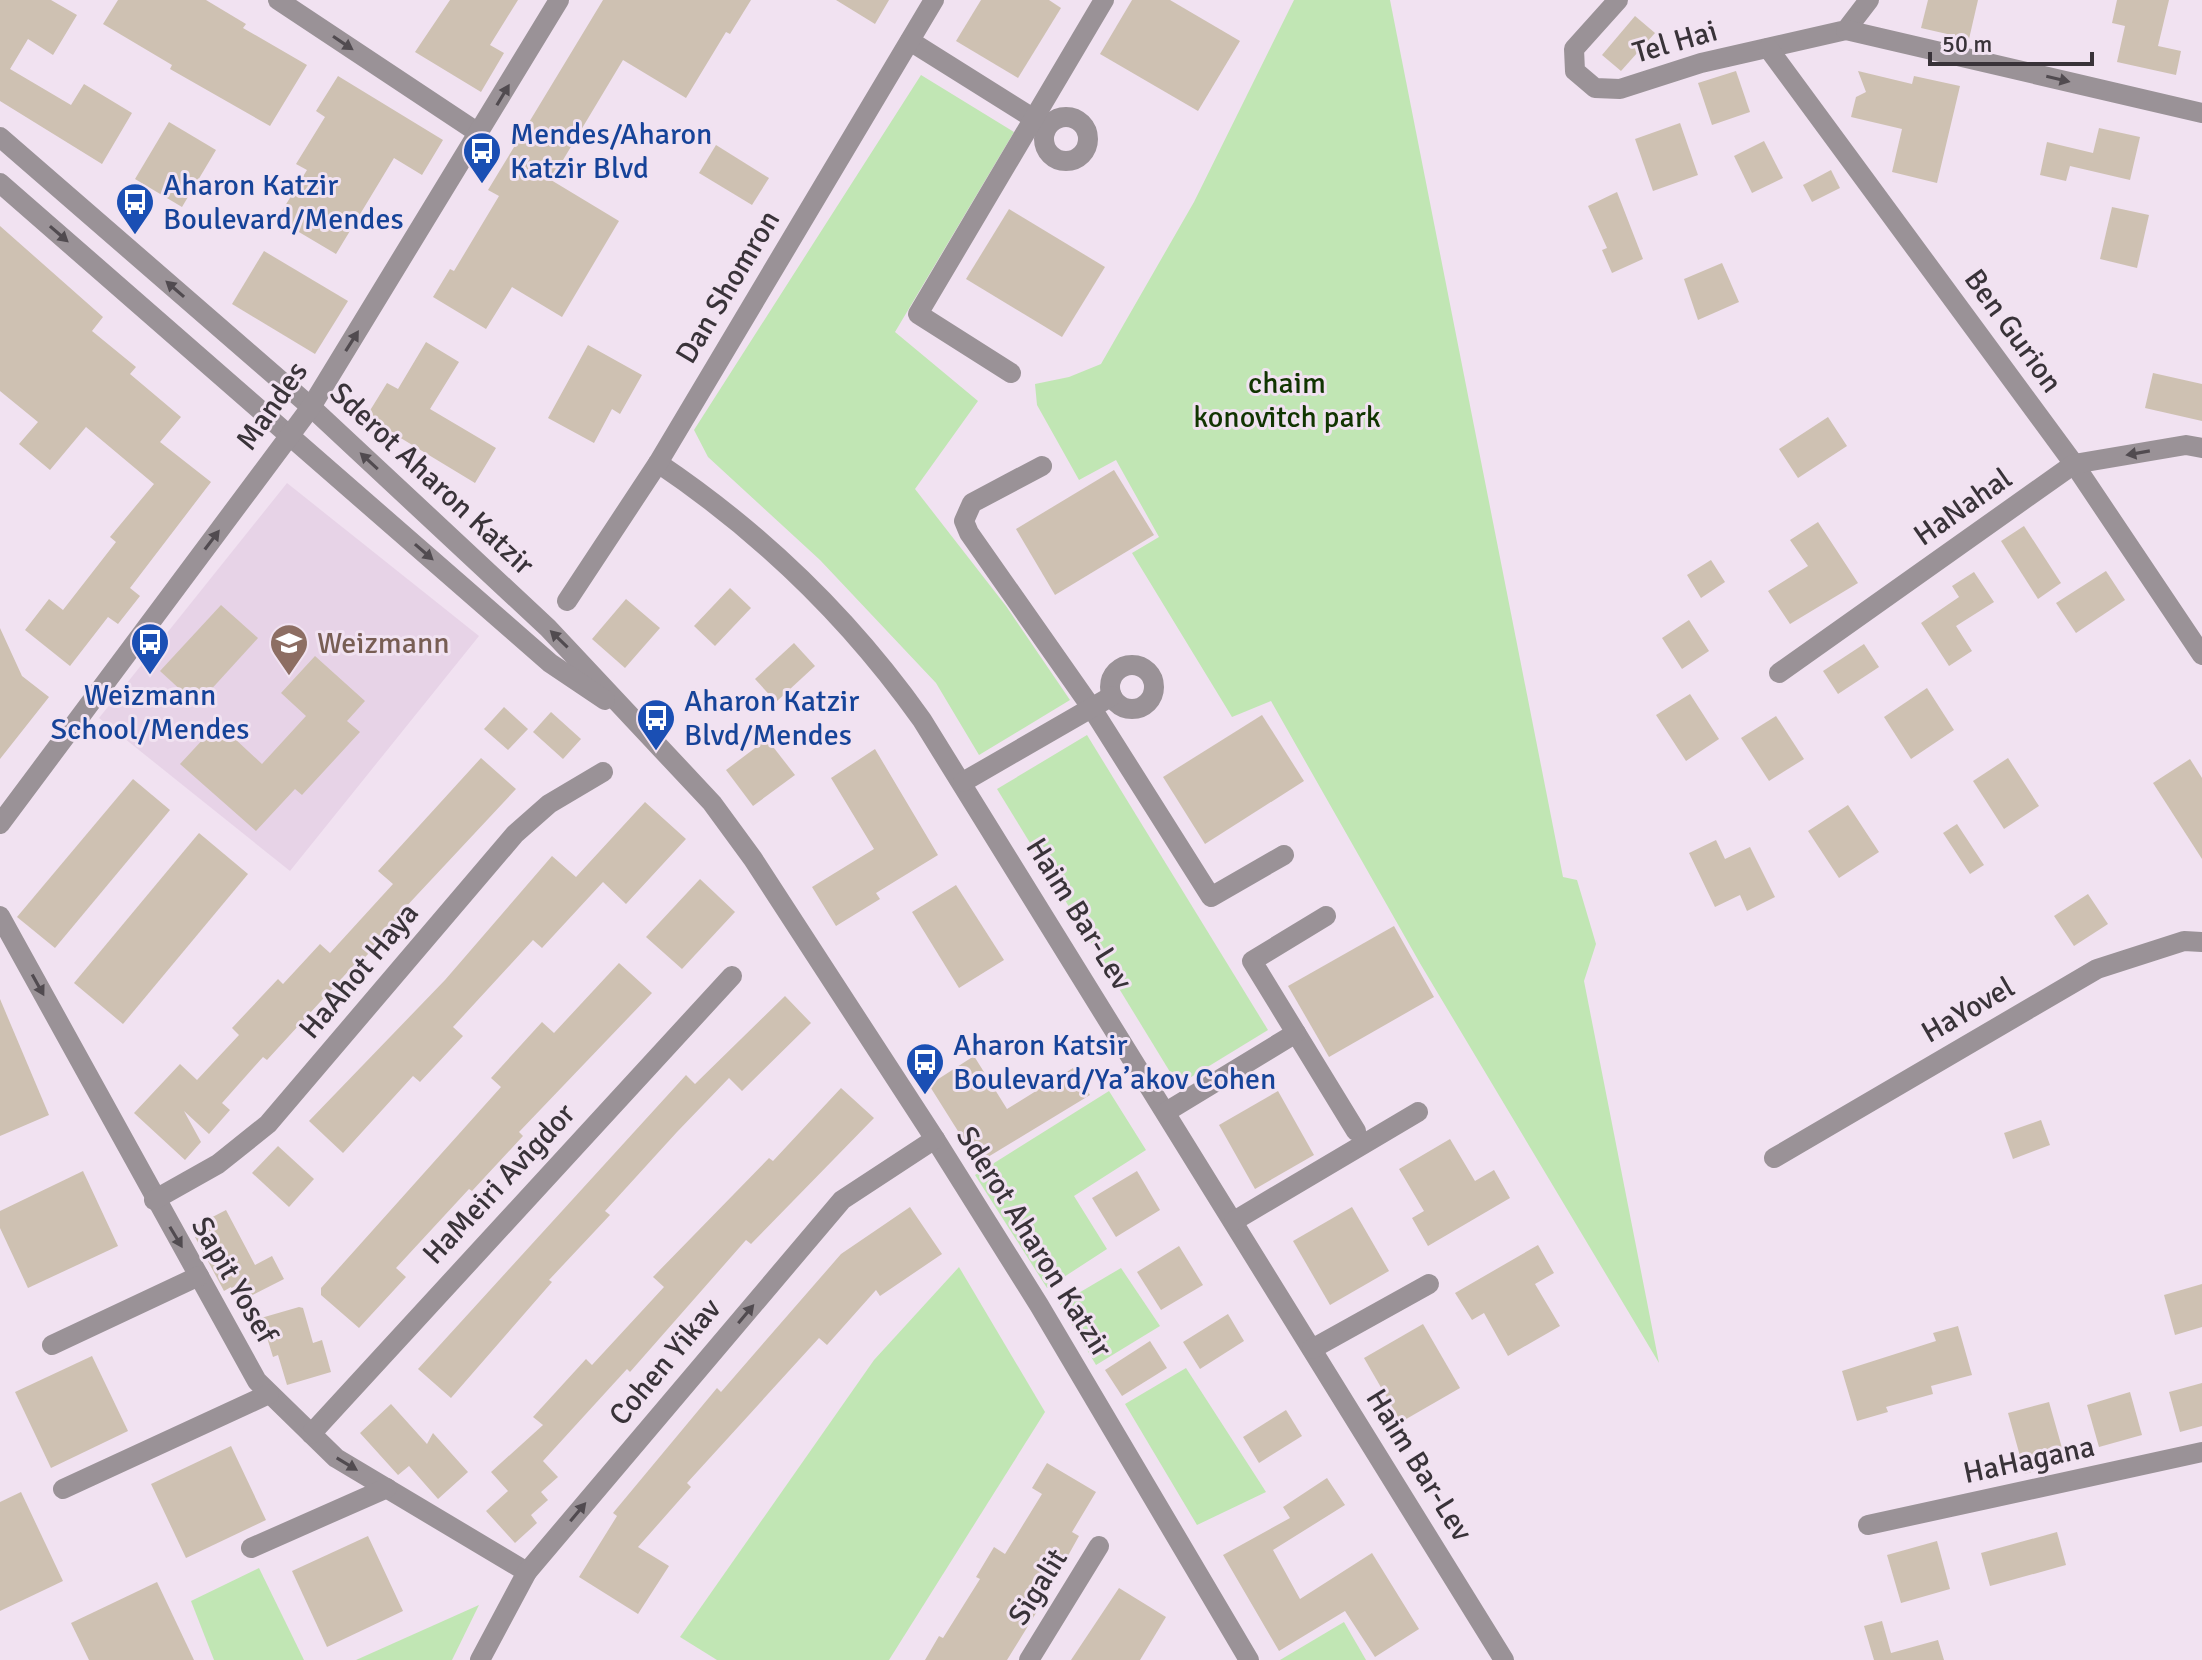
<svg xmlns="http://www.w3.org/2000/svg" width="2202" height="1660" font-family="Signika,sans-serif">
<rect width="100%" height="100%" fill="#f1e2f1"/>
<polygon fill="#e7d3e7" points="287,483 479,636 290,871 99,718"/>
<g fill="#c1e6b4">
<polygon points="1294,0 1390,0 1563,877 1577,880 1596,944 1584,981 1659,1363 1421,965 1271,701 1232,717 1132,553 1159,537 1116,460 1079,480 1037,405 1035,384 1069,377 1101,364 1194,202"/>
<polygon points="921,75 1014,132 895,332 978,401 915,489 1006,606 1070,700 979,755 936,683 820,560 708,457 694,430"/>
<polygon points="1087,735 1268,1030 1178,1085 997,789"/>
<polygon points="1109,1091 1146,1150 1074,1196 1107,1249 1047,1288 975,1175"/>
<polygon points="959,1267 1045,1412 889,1660 717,1660 680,1637 874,1360"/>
<polygon points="1121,1268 1160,1326 1096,1365 1060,1304"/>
<polygon points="1186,1368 1266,1492 1197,1525 1125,1404"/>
<polygon points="259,1568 304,1660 214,1660 191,1601"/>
<polygon points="479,1605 452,1660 356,1660"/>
<polygon points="1344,1622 1366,1660 1280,1660"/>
</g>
<g fill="#cec1b2">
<polygon points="0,0 51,0 77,15 53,55 28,39 10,69 71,105 84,84 132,113 102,164 0,101"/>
<polygon points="118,0 206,0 246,24 243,28 307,65 270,126 170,69 172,65 103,24"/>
<polygon points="450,0 518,0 490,45 504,53 481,92 415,52"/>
<polygon points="603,0 751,0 730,34 726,32 686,98 623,60 551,180 619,221 562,317 512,287 486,329 433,297 450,269 454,271 499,196 488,190"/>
<polygon points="836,0 889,0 875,24"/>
<polygon points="981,0 1049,0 1061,8 1018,78 956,41"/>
<polygon points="1132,0 1170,0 1240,41 1198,111 1100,54"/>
<polygon points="1928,0 1978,0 1969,39 1921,28"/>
<polygon points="2117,0 2169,0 2158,46 2181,51 2176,75 2117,62 2125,26 2112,23"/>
<polygon points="1635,16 1655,33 1621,71 1602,55"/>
<polygon points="1736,71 1750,112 1712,125 1698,83"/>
<polygon points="1858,71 1912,84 1914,76 1960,86 1937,183 1892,172 1902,129 1851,117 1856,97 1866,92"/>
<polygon points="338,76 443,140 422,175 394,158 336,254 277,219 307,170 296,164 325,117 316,111"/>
<polygon points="169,122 216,150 182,207 135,179"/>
<polygon points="1680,123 1698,175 1653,191 1635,139"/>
<polygon points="2099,128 2140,137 2130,180 2070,166 2066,181 2040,175 2047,142 2093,153"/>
<polygon points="1764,141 1783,178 1752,193 1734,156"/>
<polygon points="716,145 769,178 752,205 699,173"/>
<polygon points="1831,170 1840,188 1812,202 1803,185"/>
<polygon points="1617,192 1643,259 1612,273 1602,250 1607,248 1588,206"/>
<polygon points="2112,207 2149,215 2137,268 2100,259"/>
<polygon points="1009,209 1105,267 1062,337 966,279"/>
<polygon points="0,226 103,317 92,331 136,367 130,374 181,417 160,442 211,482 130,588 140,596 118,624 108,617 70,666 25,630 49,599 63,610 116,542 110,537 154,484 86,427 50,470 19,444 38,422 0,391"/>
<polygon points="264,251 348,301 315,354 232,304"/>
<polygon points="1722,263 1739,302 1698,320 1684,279"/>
<polygon points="426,342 459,362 430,409 496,448 475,483 366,417 387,383 398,389"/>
<polygon points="588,345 642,375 620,414 612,409 594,443 548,418"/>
<polygon points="2153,373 2202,384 2202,421 2145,408"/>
<polygon points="1828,417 1847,446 1798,478 1779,449"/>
<polygon points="1114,470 1154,535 1055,595 1016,529"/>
<polygon points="1818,522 1858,583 1790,624 1768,591 1808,566 1790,540"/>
<polygon points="2024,526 2061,583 2038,599 2001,541"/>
<polygon points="1711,560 1725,582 1701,598 1687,575"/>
<polygon points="2106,571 2125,600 2076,633 2056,603"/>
<polygon points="1974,572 1994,602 1956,626 1972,651 1949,666 1921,623 1959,597 1952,586"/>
<polygon points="730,588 751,608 715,646 694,626"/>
<polygon points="626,599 660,628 625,668 592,639"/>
<polygon points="221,605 258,638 197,705 160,671"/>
<polygon points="1689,620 1709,651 1682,669 1662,638"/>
<polygon points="0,628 22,676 49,697 0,759"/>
<polygon points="794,643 815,666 776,702 755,679"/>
<polygon points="1864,644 1879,667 1838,694 1823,671"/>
<polygon points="315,656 365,701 347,721 360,732 302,795 295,789 256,831 180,764 218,723 262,764 306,716 281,693"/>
<polygon points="1927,688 1954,730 1911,759 1884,717"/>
<polygon points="1690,694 1719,739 1686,761 1656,715"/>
<polygon points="504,707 528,729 508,750 484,729"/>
<polygon points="551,712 581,739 563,759 533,732"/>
<polygon points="1262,715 1304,781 1205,844 1163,777"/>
<polygon points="1776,716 1804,759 1769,781 1741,738"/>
<polygon points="767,739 795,775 753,806 726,770"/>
<polygon points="875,749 938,855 876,893 880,899 836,926 812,887 874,849 831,778"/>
<polygon points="481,758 516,789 402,911 405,914 356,967 354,965 267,1060 263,1057 222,1103 230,1110 209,1134 184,1111 201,1142 185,1160 134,1113 180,1064 197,1080 239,1035 232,1028 278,979 283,984 320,944 330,953 393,884 378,871"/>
<polygon points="2008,758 2039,806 2004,829 1973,781"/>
<polygon points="2190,759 2202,778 2202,859 2153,783"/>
<polygon points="133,779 170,810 55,948 17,917"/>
<polygon points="645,802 686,839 626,904 603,882 542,948 533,940 453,1027 463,1036 420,1082 413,1076 343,1153 309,1121 445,980 552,856 576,877"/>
<polygon points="1848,805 1879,852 1839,878 1808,831"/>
<polygon points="1957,824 1984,865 1970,874 1943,833"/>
<polygon points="199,833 248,874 123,1024 74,983"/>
<polygon points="1716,840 1725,859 1750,847 1775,897 1747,911 1740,895 1715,907 1689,853"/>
<polygon points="700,879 735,912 682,969 646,937"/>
<polygon points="956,885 1004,960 959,988 912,912"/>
<polygon points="2088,894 2108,924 2074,946 2054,916"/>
<polygon points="1394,926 1434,997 1329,1057 1288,986"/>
<polygon points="619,963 652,993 519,1132 523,1136 472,1191 469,1189 396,1268 406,1277 359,1328 321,1295 321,1288 501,1087 491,1078 542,1022 554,1033"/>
<polygon points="785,996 811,1023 742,1091 729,1078 677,1132 605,1211 610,1215 549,1280 552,1282 451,1398 418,1369 686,1075 695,1084"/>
<polygon points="0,999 49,1115 0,1136"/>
<polygon points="974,1056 1007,1109 1073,1068 1090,1095 978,1163 929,1085"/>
<polygon points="841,1088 874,1118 751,1244 746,1240 630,1372 627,1369 543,1461 558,1477 541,1492 548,1500 531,1515 537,1523 515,1543 486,1511 508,1491 491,1472 543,1425 533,1417 586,1359 592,1365 664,1287 653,1277 769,1158 773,1161"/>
<polygon points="1278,1091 1314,1155 1255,1189 1219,1125"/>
<polygon points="2041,1120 2050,1145 2013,1159 2004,1133"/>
<polygon points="1450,1139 1475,1181 1494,1170 1510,1198 1428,1246 1412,1218 1424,1211 1399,1169"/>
<polygon points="278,1146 314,1179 289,1207 252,1173"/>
<polygon points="83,1171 118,1246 28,1288 0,1228 0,1211"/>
<polygon points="1137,1171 1160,1210 1116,1237 1092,1198"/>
<polygon points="910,1207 942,1254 880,1296 876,1290 827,1345 819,1338 687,1483 691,1487 638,1547 669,1566 638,1614 579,1577 617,1516 613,1513 717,1388 721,1392 841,1254"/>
<polygon points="1352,1207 1389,1271 1330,1305 1293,1241"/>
<polygon points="226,1210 255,1265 272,1256 284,1279 239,1302 231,1287 224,1291 195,1237 202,1233 197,1225"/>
<polygon points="1538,1245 1554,1273 1535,1284 1560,1326 1508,1356 1484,1313 1472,1320 1455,1293"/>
<polygon points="1179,1246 1203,1285 1161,1310 1137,1272"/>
<polygon points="2202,1284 2202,1327 2175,1335 2164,1295"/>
<polygon points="299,1307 303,1308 313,1343 322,1340 331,1372 287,1385 278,1355 273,1357 261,1318"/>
<polygon points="1228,1314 1244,1341 1200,1369 1183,1342"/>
<polygon points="1423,1324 1460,1388 1401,1422 1364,1358"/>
<polygon points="1958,1326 1972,1375 1931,1386 1933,1394 1886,1407 1888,1412 1857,1421 1842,1371 1936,1341 1933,1333"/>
<polygon points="1150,1341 1167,1368 1122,1396 1105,1370"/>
<polygon points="92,1356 128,1431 51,1468 15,1392"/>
<polygon points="2202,1383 2202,1426 2180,1432 2169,1392"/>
<polygon points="2130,1392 2142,1435 2099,1447 2087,1405"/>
<polygon points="2049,1402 2066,1462 2025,1474 2008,1413"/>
<polygon points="391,1404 427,1444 433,1433 468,1472 438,1499 409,1466 398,1475 360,1433"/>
<polygon points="1286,1410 1302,1436 1259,1463 1243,1437"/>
<polygon points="231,1446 266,1520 186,1558 151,1484"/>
<polygon points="1047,1463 1096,1492 1072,1532 1079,1536 1036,1613 1007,1660 925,1660 939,1636 943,1638 980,1579 976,1577 994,1547 1005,1554 1042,1494 1032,1488"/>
<polygon points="1327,1478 1345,1505 1273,1550 1300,1599 1372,1553 1419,1629 1375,1657 1345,1611 1279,1651 1223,1555 1290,1518 1283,1507"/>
<polygon points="21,1492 63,1581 0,1611 0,1502"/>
<polygon points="2057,1532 2066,1565 1990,1586 1981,1553"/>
<polygon points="368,1536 403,1611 327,1647 292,1571"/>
<polygon points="1937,1541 1950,1589 1901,1603 1887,1555"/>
<polygon points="157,1582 194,1660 89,1660 71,1623"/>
<polygon points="1119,1588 1166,1617 1140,1660 1071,1660"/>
<polygon points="1882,1621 1891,1653 1938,1640 1944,1660 1874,1660 1864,1626"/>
</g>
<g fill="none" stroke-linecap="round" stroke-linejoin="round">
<g stroke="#9a9297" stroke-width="20">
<polyline points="278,0 480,134"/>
<polyline points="1618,0 1574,49 1575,71 1595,88 1620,89 1701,63 1846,30 1869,0"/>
<polyline points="1846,30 2202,113"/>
<polyline points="910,41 1047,127"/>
<polyline points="1768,48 2074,464 2202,655"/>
<circle cx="1066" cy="139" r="22"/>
<polyline points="0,137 311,407 548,628 712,803 753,859 935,1139 1039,1305 1249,1660"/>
<polyline points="0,183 550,663 605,700"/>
<polyline points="1011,373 918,314 1104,0"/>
<path d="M 658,463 C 762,533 849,617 922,720 L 1504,1660"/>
<polyline points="1042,466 972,503 964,521 969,533 1091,707 1211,897 1284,855"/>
<polyline points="567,601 658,463 934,0"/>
<circle cx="1132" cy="687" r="22"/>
<polyline points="1779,673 2074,464 2186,445 2202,448"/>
<polyline points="963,782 1112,696"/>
<polyline points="0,824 311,407 559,0"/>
<polyline points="0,916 257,1381 336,1458 527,1572"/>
<polyline points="1326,916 1252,961 1356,1131"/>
<polyline points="1166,1112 1296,1033"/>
<polyline points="1774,1158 2097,969 2184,941 2202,942"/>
<polyline points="154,1200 218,1164 268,1124 515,834 549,804 603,772"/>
<polyline points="1234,1221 1418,1112"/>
<polyline points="52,1345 199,1276"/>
<polyline points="1312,1349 1429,1284"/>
<polyline points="311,1434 732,976"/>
<polyline points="63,1489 269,1394"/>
<polyline points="1868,1525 2202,1452"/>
<polyline points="251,1548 387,1488"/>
<polyline points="480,1660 527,1572 842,1200 935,1139"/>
<polyline points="1029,1660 1099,1546"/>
</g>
</g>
<defs><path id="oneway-solid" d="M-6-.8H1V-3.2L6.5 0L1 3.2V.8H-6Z" transform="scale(2)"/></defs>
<g fill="#514b50">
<use href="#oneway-solid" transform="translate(343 43) rotate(34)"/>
<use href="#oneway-solid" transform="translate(2058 79) rotate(13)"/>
<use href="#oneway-solid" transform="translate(503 95) rotate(-59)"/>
<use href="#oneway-solid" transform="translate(59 234) rotate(41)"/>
<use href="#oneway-solid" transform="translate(175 289) rotate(-139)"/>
<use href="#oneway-solid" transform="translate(352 341) rotate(-58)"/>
<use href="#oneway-solid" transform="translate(2138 453) rotate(170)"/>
<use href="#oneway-solid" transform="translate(369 461) rotate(-137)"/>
<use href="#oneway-solid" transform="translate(212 540) rotate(-53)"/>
<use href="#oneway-solid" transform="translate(424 552) rotate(41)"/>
<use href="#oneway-solid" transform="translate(559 639) rotate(-136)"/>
<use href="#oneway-solid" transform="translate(38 985) rotate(61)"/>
<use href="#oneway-solid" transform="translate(176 1237) rotate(59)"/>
<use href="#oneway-solid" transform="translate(746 1314) rotate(-50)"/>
<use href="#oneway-solid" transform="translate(347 1464) rotate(31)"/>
<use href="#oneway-solid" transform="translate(578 1512) rotate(-50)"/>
</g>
<defs>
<g id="bus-pin" transform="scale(2)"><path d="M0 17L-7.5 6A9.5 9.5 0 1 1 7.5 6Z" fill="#1a4fb4" stroke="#f1e2f1"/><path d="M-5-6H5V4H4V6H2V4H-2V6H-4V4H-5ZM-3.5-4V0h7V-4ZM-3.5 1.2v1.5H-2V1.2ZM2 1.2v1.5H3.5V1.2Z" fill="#fff"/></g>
<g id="school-pin" transform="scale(2)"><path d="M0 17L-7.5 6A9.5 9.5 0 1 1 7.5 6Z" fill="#8d6e63" stroke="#f1e2f1"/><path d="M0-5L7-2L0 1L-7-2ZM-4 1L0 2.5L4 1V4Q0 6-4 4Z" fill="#fff"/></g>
</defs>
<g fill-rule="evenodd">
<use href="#bus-pin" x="482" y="151"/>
<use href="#bus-pin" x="135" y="202"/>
<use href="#bus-pin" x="150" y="642"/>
<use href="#school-pin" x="289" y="643"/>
<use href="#bus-pin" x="656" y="718"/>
<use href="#bus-pin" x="925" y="1062"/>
</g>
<g text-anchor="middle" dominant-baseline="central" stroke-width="6" stroke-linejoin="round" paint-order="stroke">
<g font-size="30" fill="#393339" stroke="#f1e2f1">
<text transform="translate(1675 42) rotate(-16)">Tel Hai</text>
<text transform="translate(728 287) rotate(-59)">Dan Shomron</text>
<text transform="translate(2013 331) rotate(54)">Ben Gurion</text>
<text transform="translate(272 406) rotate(-55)">Mandes</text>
<text transform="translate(432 479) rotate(43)">Sderot Aharon Katzir</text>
<text transform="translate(1963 507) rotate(-35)">HaNahal</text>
<text transform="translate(1079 914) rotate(58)">Haim Bar-Lev</text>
<text transform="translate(359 971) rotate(-50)">HaAhot Haya</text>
<text transform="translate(1968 1010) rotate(-30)">HaYovel</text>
<text transform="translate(499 1184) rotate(-47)">HaMeiri Avigdor</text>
<text transform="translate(1034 1242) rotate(58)">Sderot Aharon Katzir</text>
<text transform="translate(234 1280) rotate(60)">Sapit Yosef</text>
<text transform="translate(665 1362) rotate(-50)">Cohen Yikav</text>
<text transform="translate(2029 1460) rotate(-12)">HaHagana</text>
<text transform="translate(1419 1465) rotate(58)">Haim Bar-Lev</text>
<text transform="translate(1038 1587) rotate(-58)">Sigalit</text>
</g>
<g font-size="30" fill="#164399" stroke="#f1e2f1" text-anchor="start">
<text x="510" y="134">Mendes/Aharon<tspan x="510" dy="34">Katzir Blvd</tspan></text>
<text x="163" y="185">Aharon Katzir<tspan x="163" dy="34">Boulevard/Mendes</tspan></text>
<text x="150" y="695" text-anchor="middle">Weizmann<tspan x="150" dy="34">School/Mendes</tspan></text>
<text x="684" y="701">Aharon Katzir<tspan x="684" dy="34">Blvd/Mendes</tspan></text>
<text x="953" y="1045">Aharon Katsir<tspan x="953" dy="34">Boulevard/Ya’akov Cohen</tspan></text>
</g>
<g font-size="30" fill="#113501" stroke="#f1e2f1">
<text x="1287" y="383">chaim<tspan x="1287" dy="34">konovitch park</tspan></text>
</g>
<g font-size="30" fill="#785e54" stroke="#f1e2f1" text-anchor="start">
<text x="317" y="643">Weizmann</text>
</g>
</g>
<path d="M1930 52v12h162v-12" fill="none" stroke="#393339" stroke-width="4"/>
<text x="1942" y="52" font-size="24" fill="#393339" stroke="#f1e2f1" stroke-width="6" paint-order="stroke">50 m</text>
</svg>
